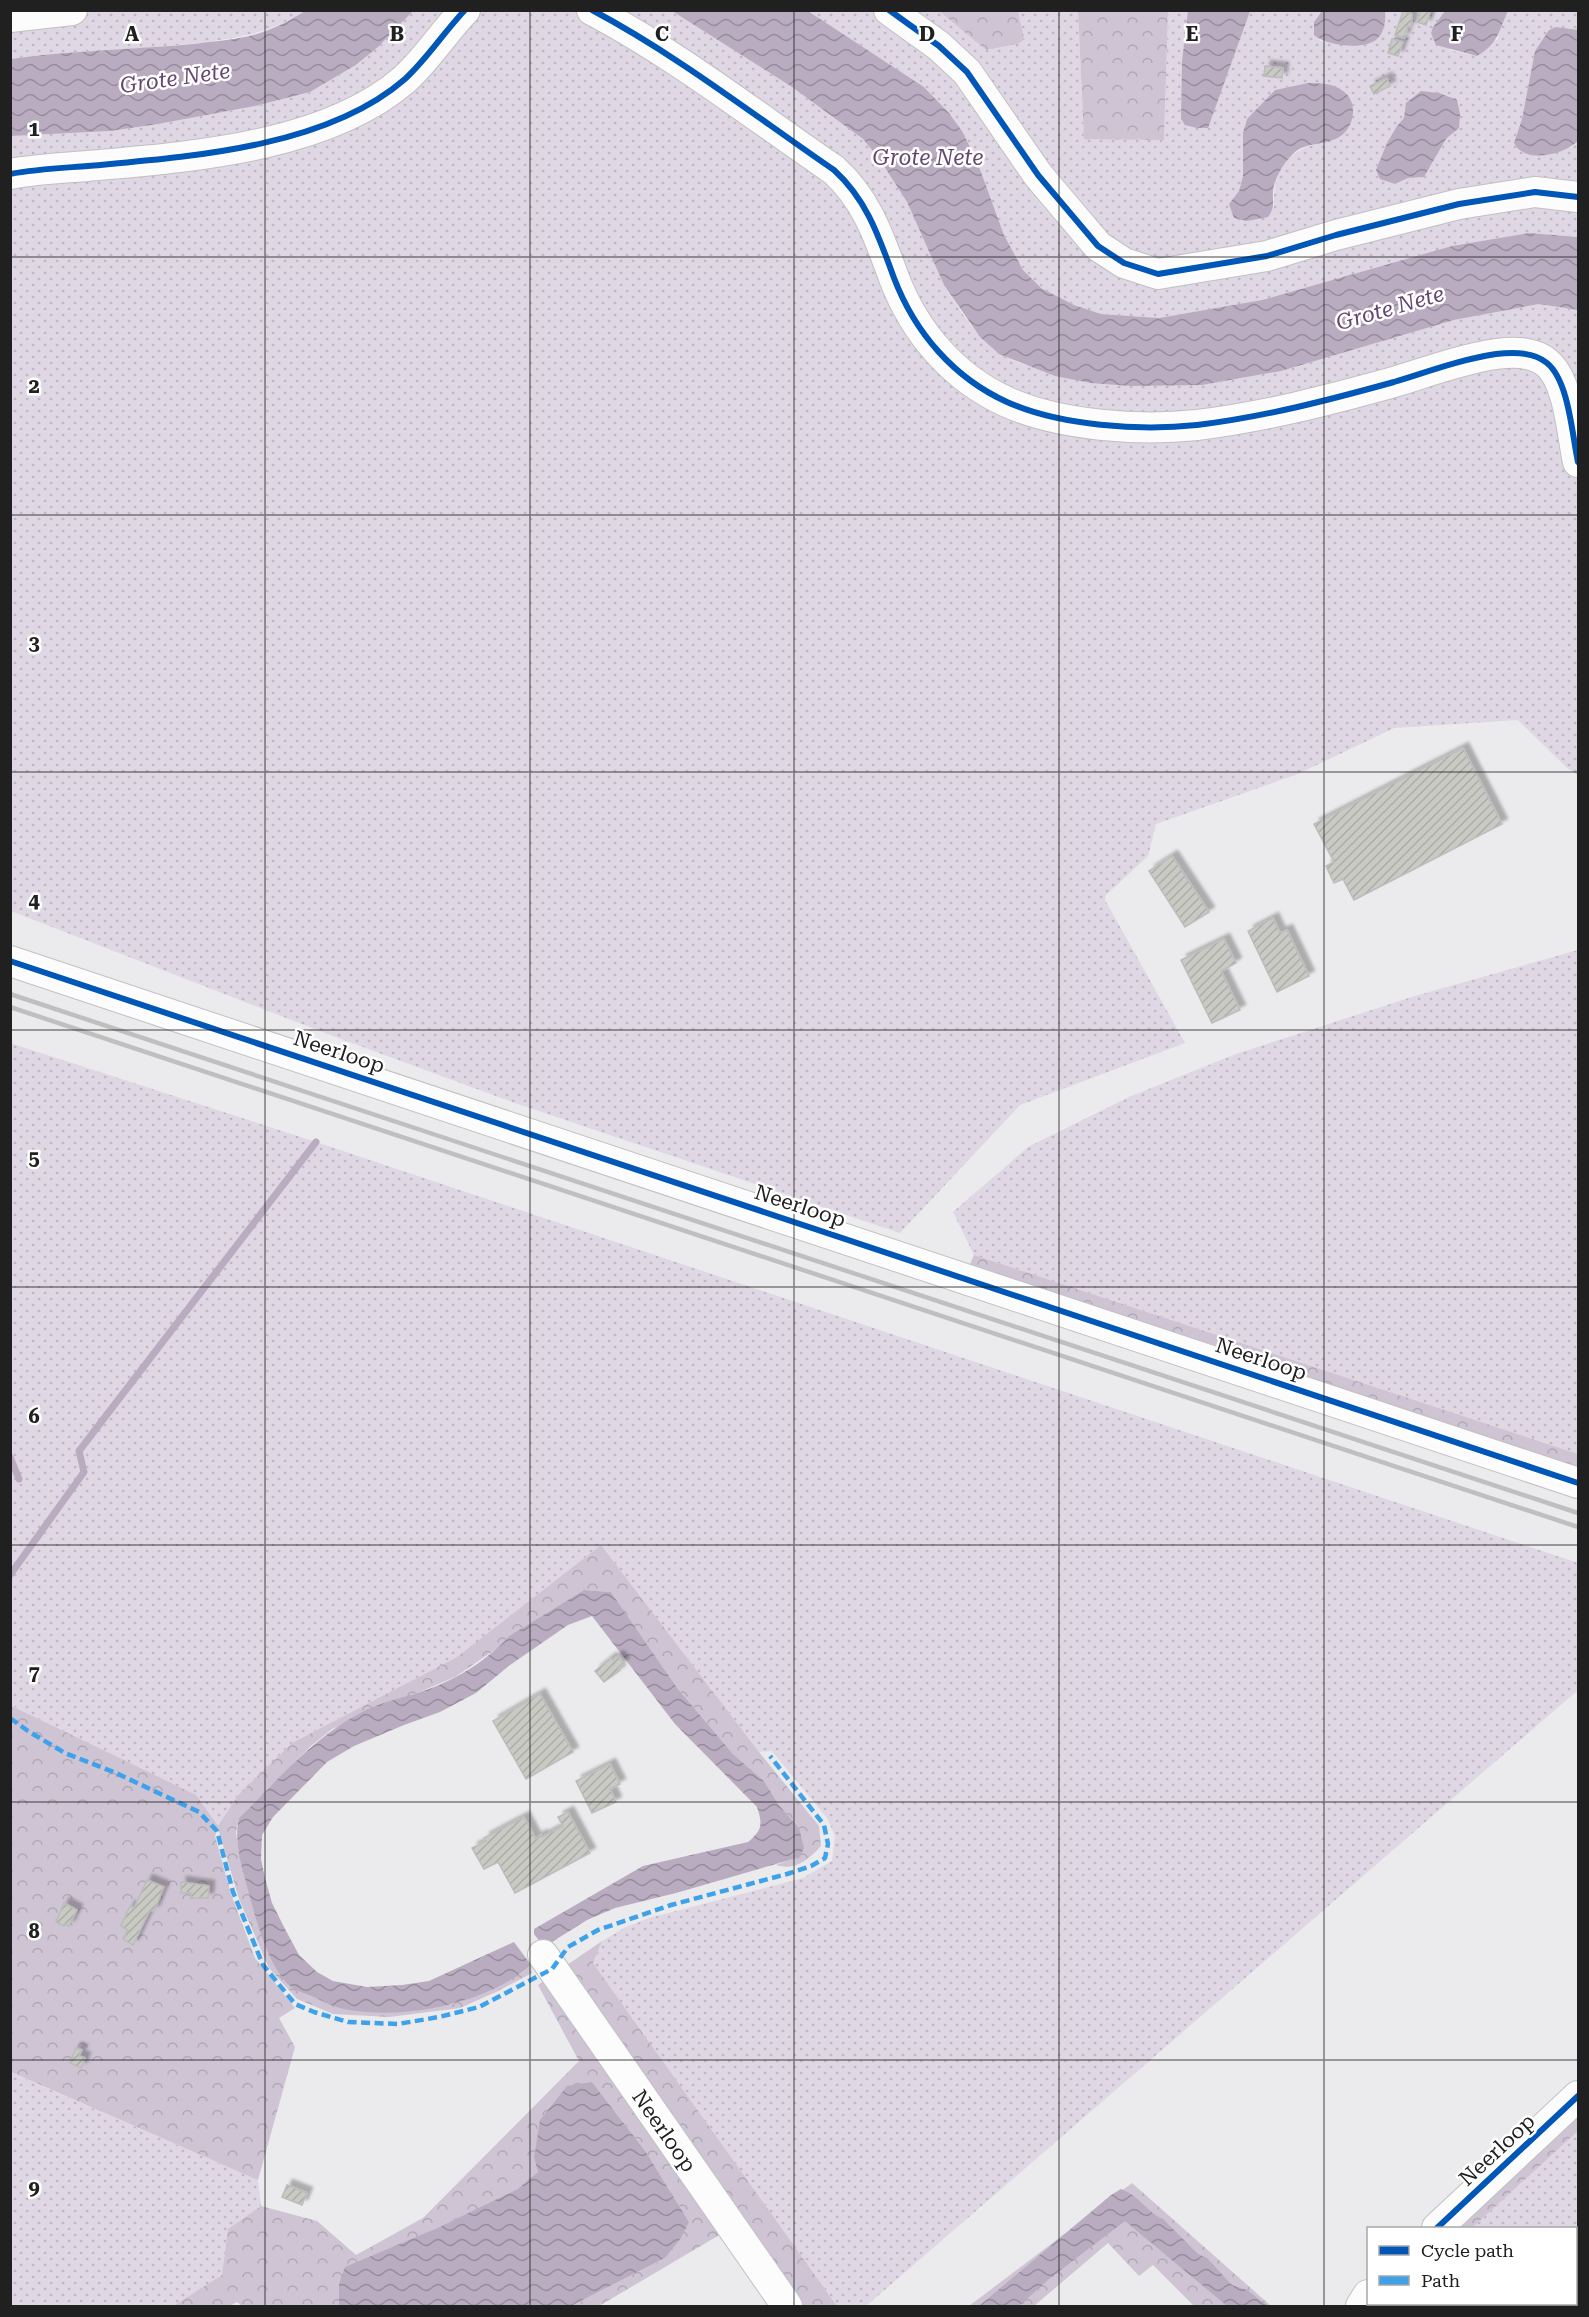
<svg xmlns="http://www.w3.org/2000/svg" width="1589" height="2317" font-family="'Roboto Serif',serif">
<defs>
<pattern id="green-dots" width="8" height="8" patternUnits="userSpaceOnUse" patternTransform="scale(1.5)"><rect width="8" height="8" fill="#dfd7e4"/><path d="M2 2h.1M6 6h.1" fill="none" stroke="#bfb8c3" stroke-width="1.8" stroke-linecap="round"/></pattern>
<pattern id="forest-crowns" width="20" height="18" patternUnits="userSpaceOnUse" patternTransform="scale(1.5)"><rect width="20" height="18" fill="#cec4d4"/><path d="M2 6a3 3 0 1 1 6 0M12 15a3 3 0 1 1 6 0" fill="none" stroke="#b1a8b6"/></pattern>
<pattern id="water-waves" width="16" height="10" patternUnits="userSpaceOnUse" patternTransform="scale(1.5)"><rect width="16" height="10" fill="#b9acc0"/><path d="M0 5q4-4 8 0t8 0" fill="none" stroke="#968c9c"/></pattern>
<pattern id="building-hatch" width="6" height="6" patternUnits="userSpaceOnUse" patternTransform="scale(1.5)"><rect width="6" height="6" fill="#cacac4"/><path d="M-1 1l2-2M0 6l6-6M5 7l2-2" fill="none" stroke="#adada8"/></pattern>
<filter id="shadow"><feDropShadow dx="5.5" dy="-5.5" stdDeviation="1.5" flood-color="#0004"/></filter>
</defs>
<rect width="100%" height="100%" fill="#ebeaec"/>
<g fill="url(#green-dots)" fill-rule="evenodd">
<path d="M 10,11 L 305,11 C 267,35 232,39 188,44 C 129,51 69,50 11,59 Z"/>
<polygon points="413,11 672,11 792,87 863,139 880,160 907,202 944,285 961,312 980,337 999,354 1024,365 1202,385 1281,371 1454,320 1539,304 1578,310 1578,776 1566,767 1518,720 1394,728 1298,774 1156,824 1148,856 1106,895 1105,900 1185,1043 1020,1105 900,1233 515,1103 325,1033 11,911 10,136 110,131 158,124 255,106 310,92 357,65 378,47"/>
<path d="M 808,11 L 939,11 L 986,50 L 1024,38 L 1018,11 L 1078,11 L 1084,138 L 1164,140 L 1168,11 L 1322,11 L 1314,22 L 1320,41 C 1349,47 1389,53 1385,11 L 1445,11 L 1433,27 L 1450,50 L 1471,55 L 1498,39 L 1499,29 L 1508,11 L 1578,11 L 1578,30 L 1535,51 L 1522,119 L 1516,137 L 1571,148 L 1578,141 L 1578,237 L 1529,233 L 1452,246 L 1262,300 L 1159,318 L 1101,314 L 1074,305 L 1041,288 L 1023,270 L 1004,235 L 977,161 L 962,131 L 949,113 L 924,87 ZM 1308,83 L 1316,144 C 1285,151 1272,176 1274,207 L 1247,221 L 1229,204 L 1239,191 L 1243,176 L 1243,133 L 1247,119 L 1275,90 ZM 1405,118 L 1459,128 L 1446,139 L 1424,177 L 1408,178 L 1395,184 L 1377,170 C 1384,151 1390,133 1405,118 Z"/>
<polygon points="1578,950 1578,1454 974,1255 953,1212 1028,1147 1129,1097 1236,1054 1415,996"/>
<polygon points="10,1043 316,1142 1578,1563 1578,1690 866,2306 837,2306 593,1963 602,1941 624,1928 649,1918 803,1878 832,1861 835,1836 827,1818 772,1751 759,1752 601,1545 457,1657 292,1743 239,1794 218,1827 98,1748 11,1705"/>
<polygon points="10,2072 258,2180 261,2206 228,2229 222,2275 173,2306 11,2306"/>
<polygon points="1578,2131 1578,2306 1407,2306 1407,2304 1576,2304 1576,2228 1472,2228"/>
</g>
<g fill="url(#forest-crowns)">
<polygon points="939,11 1018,11 1024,38 1020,43 986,50"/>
<polygon points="1078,11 1168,11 1164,140 1084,139"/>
<polygon points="974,1255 1578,1454 1578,1477 967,1271"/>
<path d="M 601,1545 L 759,1752 L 819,1826 L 821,1846 C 808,1860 796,1871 776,1865 L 800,1856 L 799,1828 L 779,1805 L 764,1781 L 733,1754 L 678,1689 L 611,1592 L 584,1590 L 509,1636 L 499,1647 L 455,1677 L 332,1729 L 311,1746 L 239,1818 L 236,1832 L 239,1853 L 253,1908 L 269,1952 L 282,1977 L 389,2013 L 453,2004 L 486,1992 L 523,1972 L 531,1965 L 532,1973 L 496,1992 L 460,2008 L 389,2017 L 333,2014 L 297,1999 L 269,1968 L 239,1899 L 218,1828 L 215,1836 L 231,1894 L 255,1958 L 295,2008 L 279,2018 L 295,2047 L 258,2180 L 11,2072 L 10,1705 L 196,1795 L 218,1826 L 239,1794 L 292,1743 L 457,1657 Z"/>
<polygon points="602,1941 593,1963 837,2306 799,2306 738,2224 599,2306 571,2306 665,2258 689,2222 646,2152 592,2082 534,2158 538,2172 519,2189 435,2229 339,2284 339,2306 242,2306 237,2302 230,2306 173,2306 222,2275 228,2229 261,2206 317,2221 356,2255 423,2218 579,2061 538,1985"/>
<polygon points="1578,2108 1578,2131 1472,2228 1451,2228"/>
<polygon points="1132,2183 1271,2306 1194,2306 1153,2265 1139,2276 1108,2243 1034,2306 969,2306"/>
</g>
<g fill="url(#water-waves)">
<path d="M 1385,10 C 1386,19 1385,31 1378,38 C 1366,51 1326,46 1314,35 L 1314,22 L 1322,11 Z"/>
<path d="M 305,11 L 413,11 L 378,47 L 356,65 L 310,92 L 255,106 L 158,124 L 110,131 L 11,136 L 11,59 C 71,50 132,50 193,44 C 215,41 239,40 260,33 C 276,28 292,19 305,11 Z"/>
<polygon points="672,11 808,11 924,87 949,113 962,131 977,161 1004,235 1023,270 1041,288 1074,305 1101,314 1159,318 1262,300 1452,246 1529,233 1578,237 1578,310 1539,304 1454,320 1281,371 1202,385 1131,386 1091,383 1055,376 999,354 980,337 944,285 907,202 880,160 863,139 792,87"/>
<polygon points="1188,11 1250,11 1208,128 1197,128 1185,125 1181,119 1182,61"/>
<path d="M 1445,11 L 1445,10 L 1508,11 C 1498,32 1499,43 1477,56 L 1436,45 L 1431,33 L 1433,27 Z"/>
<path d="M 1556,27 L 1578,30 L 1578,141 C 1565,154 1525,165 1514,143 L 1522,119 L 1535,51 L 1549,30 Z"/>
<path d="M 1308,83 C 1320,83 1333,83 1343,91 C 1358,101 1355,125 1342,135 C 1327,147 1305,140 1292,155 C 1283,163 1274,180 1273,191 C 1272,204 1276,205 1268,217 L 1247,221 L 1234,218 L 1229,204 L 1239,191 L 1243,176 L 1243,133 L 1247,119 L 1275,90 Z"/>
<polygon points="1421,91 1439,93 1457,100 1460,114 1459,128 1446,139 1424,177 1408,178 1395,184 1380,179 1376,170 1387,143 1397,126 1404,118 1406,103"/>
<path d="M 584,1590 L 611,1592 L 678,1689 L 733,1754 L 764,1781 L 779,1805 L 799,1828 L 804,1848 L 800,1857 L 676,1893 L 615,1908 L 587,1920 L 544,1947 L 534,1934 L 534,1929 L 643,1866 L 748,1842 C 762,1830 763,1825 757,1807 L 675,1724 L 592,1616 L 568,1625 L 510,1665 L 476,1693 L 440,1712 L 404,1725 L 354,1746 L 327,1762 L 273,1817 L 262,1835 L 261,1859 L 265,1878 L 272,1903 L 285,1929 L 299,1955 L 317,1972 L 333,1981 L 367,1987 L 402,1985 L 429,1981 L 514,1942 L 531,1965 C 487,2004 401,2021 344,2009 C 334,2007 324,2002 314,1997 C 307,1994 296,1991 290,1986 C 269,1968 256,1920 249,1894 C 243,1869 233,1844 239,1818 C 278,1780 314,1736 364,1711 C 384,1701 408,1697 429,1689 C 457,1679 489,1659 509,1636 Z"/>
<polygon points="592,2082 646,2152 689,2222 681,2238 665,2258 571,2306 339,2306 339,2284 345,2267 435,2229 518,2189 538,2172 534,2158 540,2120 567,2086"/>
<path d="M 1121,2189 C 1140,2196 1150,2215 1163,2219 L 1198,2254 L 1207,2258 L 1232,2285 L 1247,2290 L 1268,2306 L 1227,2306 L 1125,2221 L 1049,2279 L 1019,2306 L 979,2306 L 1111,2195 Z"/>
</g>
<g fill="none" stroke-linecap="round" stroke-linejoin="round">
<g stroke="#b9acc0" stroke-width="7">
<polyline points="10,1457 19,1479"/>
<polyline points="10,1575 84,1472 79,1451 316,1142"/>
</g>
</g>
<g fill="url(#building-hatch)" stroke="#bcbcbc" stroke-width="1.5" filter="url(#shadow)">
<polygon points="1421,10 1430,13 1426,25 1417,22"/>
<polygon points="1403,11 1412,14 1411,27 1408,26 1404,38 1395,35"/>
<polygon points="1392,39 1403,42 1398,56 1388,53"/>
<polygon points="1265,66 1283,68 1282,78 1264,76"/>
<polygon points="1387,78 1390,86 1374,94 1370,86"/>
<polygon points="1463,748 1502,824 1354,900 1343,879 1334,883 1326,866 1334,862 1314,824"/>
<polygon points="1172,856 1209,912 1185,927 1149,871"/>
<polygon points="1273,918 1280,933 1287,930 1309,976 1277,992 1248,931"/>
<polygon points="1224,939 1236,963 1221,971 1240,1010 1212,1023 1181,960"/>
<polygon points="618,1656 624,1663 618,1667 620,1670 604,1682 595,1671 611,1658 613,1660"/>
<polygon points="540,1694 573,1752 526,1779 493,1721"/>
<polygon points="610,1764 620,1784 610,1789 616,1802 592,1813 576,1781"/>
<polygon points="568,1812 590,1853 515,1893 498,1862 484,1869 472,1848 486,1841 484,1838 524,1817 536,1839 541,1835 542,1837 563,1826 558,1817"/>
<polygon points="147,1880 164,1887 154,1911 150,1910 133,1945 123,1939 128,1930 121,1926 130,1906 134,1908"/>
<polygon points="181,1882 209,1886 208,1898 191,1898 191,1893 181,1893"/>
<polygon points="64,1903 77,1910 69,1926 65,1924 64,1926 56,1922"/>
<polygon points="76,2048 82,2050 79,2056 85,2058 81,2068 70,2063"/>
<polygon points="287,2185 307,2193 302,2205 282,2197"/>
</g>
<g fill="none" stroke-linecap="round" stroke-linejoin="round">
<g stroke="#c1c0c2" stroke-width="32">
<g id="minor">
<path d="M 592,10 C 677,55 755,116 834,170 C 867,200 879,237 894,278 C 915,333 954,378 1007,402 C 1060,426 1140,431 1197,425 C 1264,417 1329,400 1394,382 C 1427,372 1462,359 1496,354 C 1512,352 1533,351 1547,363 C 1569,381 1572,435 1578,462"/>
<polyline points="889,10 939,46 967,72 1038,175 1098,246 1124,263 1158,274 1267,256 1336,235 1459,204 1535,192 1578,197"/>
<polyline points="10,17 72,10"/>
<path d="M 10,174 C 36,169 62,168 88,166 C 188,157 326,148 405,79 C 427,59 444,32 465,10"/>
<polyline points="10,961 1578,1483"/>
<polyline points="543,1955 787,2306"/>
<polyline points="1437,2228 1578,2096"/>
<polyline points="1361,2306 1368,2295"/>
</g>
</g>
<use href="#minor" stroke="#fcfcfc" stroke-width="30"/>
<g stroke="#bfbfbf" stroke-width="4.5">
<polyline points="10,994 1578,1513"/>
<polyline points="10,1007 1578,1527"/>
</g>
<polyline stroke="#3da2ea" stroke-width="4.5" stroke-dasharray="9 4.5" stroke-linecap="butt" points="10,1718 28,1731 65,1753 116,1773 199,1812 217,1831 233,1892 263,1965 295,2004 314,2012 348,2022 398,2024 439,2017 479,2007 552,1969 568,1947 598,1930 671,1905 787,1874 811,1866 825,1858 828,1844 824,1825 770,1756"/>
<g stroke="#fff" stroke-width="10">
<g id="cycleway">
<path d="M 592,10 C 677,55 755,116 834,170 C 867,200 879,237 894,278 C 915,333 954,378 1007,402 C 1060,426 1140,431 1197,425 C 1264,417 1329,400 1394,382 C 1427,372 1462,359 1496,354 C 1512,352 1533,351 1547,363 C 1569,381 1572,435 1578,462"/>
<polyline points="889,10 939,46 967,72 1038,175 1098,246 1124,263 1158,274 1267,256 1336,235 1459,204 1535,192 1578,197"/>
<path d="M 10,174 C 36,169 62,168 88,166 C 188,157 326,148 405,79 C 427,59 444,32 465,10"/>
<polyline points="10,961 1578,1483"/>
<polyline points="1437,2228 1578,2096"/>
</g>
</g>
<use href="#cycleway" stroke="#0057b8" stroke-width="6"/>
</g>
<path fill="none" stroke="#202021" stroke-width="1.5" stroke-opacity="0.55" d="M 265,10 L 265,2306M 530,10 L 530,2306M 794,10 L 794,2306M 1059,10 L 1059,2306M 1324,10 L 1324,2306M 10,257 L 1578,257M 10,515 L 1578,515M 10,772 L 1578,772M 10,1030 L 1578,1030M 10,1287 L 1578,1287M 10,1545 L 1578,1545M 10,1802 L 1578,1802M 10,2060 L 1578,2060"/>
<g text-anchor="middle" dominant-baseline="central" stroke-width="5" stroke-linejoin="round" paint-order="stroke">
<g font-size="21" fill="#202021" stroke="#fff">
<text transform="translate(339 1052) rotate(18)">Neerloop</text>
<text transform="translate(800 1206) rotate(18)">Neerloop</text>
<text transform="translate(1261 1359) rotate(18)">Neerloop</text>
<text transform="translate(664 2131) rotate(55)">Neerloop</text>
<text transform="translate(1497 2150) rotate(-43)">Neerloop</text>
</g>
<g font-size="22" font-style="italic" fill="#634770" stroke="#fff">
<text transform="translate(175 78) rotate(-8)">Grote Nete</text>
<text x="928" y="157">Grote Nete</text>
<text transform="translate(1390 308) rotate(-16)">Grote Nete</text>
</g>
</g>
<g font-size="20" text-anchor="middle" font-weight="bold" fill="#202021" stroke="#fff" stroke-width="5" stroke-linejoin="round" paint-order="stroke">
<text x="132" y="41">A</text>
<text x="397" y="41">B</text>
<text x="662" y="41">C</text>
<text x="927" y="41">D</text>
<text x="1192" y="41">E</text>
<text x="1457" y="41">F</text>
<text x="34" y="136">1</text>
<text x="34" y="393">2</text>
<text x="34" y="650">3</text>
<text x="34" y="908">4</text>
<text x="34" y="1165">5</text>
<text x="34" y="1423">6</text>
<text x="34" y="1680">7</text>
<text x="34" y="1938">8</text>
<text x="34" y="2195">9</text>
</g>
<rect width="1589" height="2317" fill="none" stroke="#202021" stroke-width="24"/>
<rect x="1367" y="2227" width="210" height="78" fill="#ffffff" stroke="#a6a6a6" stroke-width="1.5"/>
<rect x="1379" y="2246" width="30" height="9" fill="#0057b8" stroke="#a6a6a6" stroke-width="1.5"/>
<text x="1421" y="2257" font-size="18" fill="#202021">Cycle path</text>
<rect x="1379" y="2276" width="30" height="9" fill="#3da2ea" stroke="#a6a6a6" stroke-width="1.5"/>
<text x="1421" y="2287" font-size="18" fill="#202021">Path</text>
</svg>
